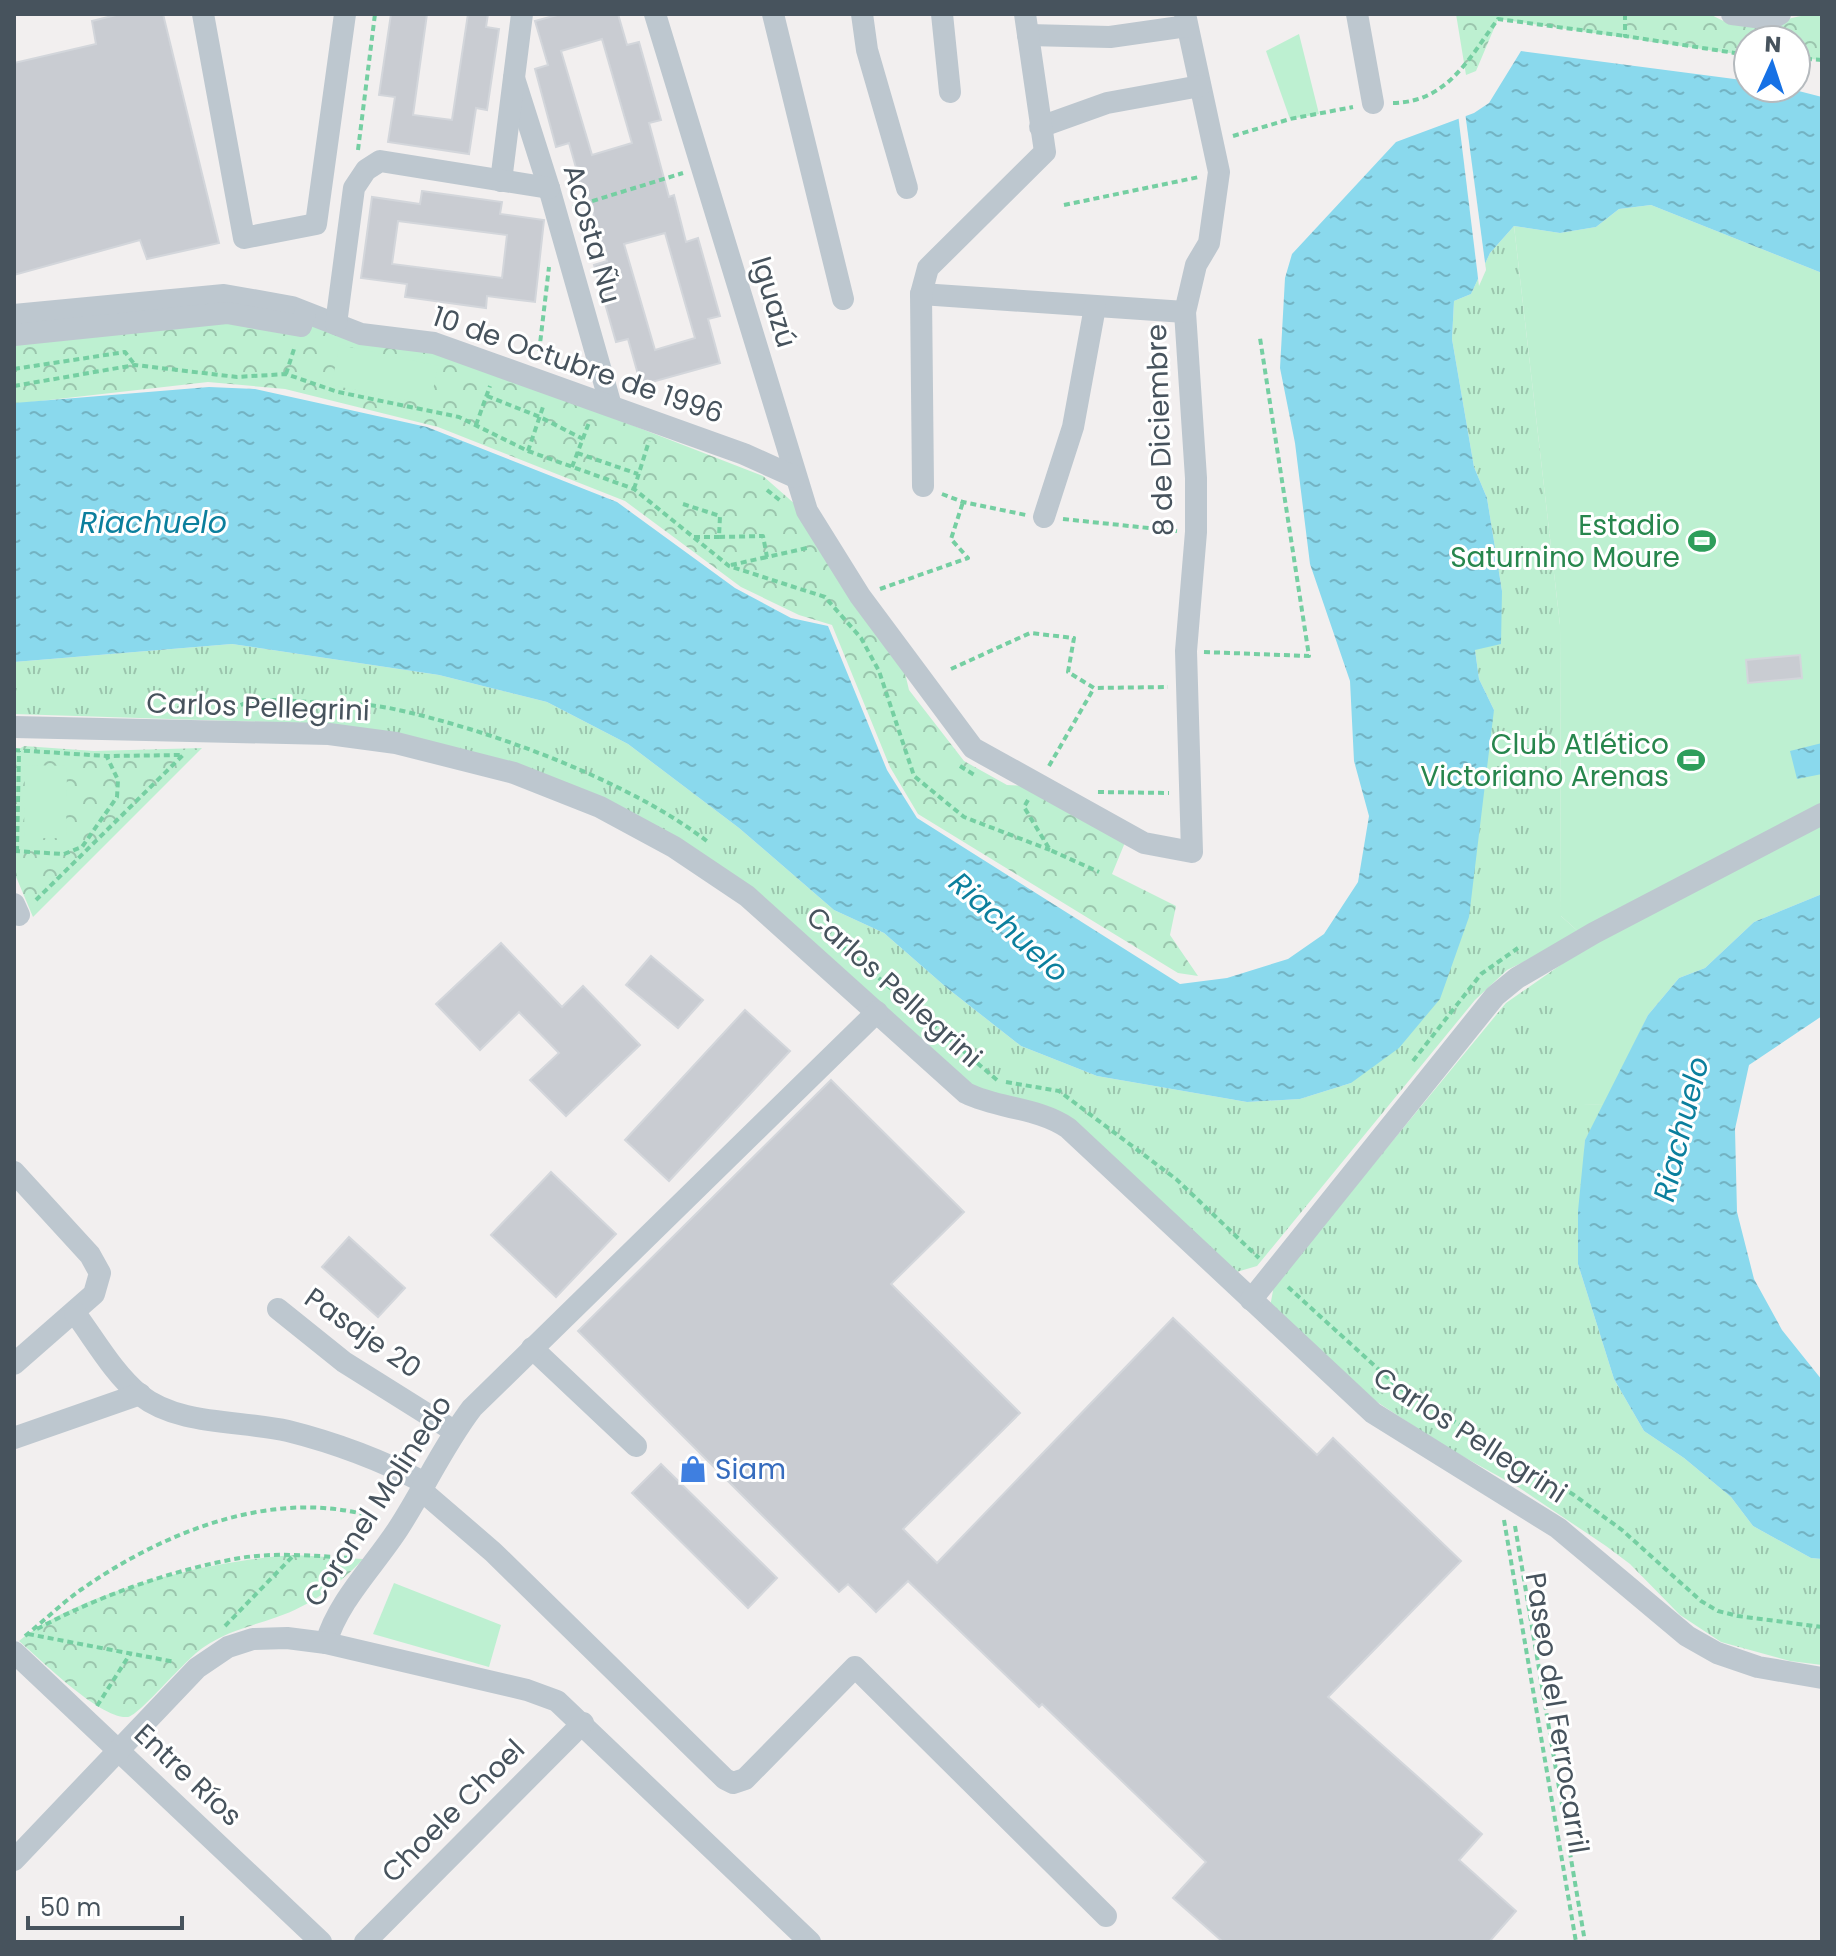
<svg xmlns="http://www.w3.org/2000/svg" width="1836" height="1956" font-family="Poppins,sans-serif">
<defs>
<pattern id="grass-tufts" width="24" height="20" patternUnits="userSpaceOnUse" patternTransform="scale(2)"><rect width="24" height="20" fill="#bdf0d1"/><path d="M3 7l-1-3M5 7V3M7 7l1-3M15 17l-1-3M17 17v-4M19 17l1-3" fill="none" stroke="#9bc5ad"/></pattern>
<pattern id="park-crowns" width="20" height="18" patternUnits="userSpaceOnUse" patternTransform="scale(2)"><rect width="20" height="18" fill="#bdf0d1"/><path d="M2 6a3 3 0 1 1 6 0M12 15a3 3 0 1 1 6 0" fill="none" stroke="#9bc5ad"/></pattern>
<pattern id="water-ripples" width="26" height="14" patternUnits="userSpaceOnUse" patternTransform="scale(2)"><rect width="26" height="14" fill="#8ad9ed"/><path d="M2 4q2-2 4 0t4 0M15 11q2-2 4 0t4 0" fill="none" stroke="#73b3c3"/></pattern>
</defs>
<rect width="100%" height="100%" fill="#f2efef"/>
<g fill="url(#grass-tufts)">
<polygon points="1514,226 1560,625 1561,916 1581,934 1507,970 1475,1000 1257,1266 1233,1273 1091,1139 982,1093 749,891 605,802 299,723 14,714 14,662 232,644 439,675 547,702 628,744 739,828 834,910 884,933 947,988 1021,1046 1097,1076 1247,1102 1300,1099 1351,1083 1494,710 1479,679 1475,650 1502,591 1487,498 1474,467 1452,339 1454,301 1471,294 1490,253"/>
<polygon points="1562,964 1562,1103 1605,1105 1585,1140 1578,1264 1614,1379 1644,1431 1684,1458 1731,1497 1753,1526 1811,1558 1822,1559 1822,1665 1790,1661 1721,1642 1680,1615 1630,1564 1606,1546 1518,1487 1444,1446 1374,1400 1270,1307 1274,1285 1506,1003"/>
</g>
<g fill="url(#park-crowns)">
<path d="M 1456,14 L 1710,14 C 1758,42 1777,14 1822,14 L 1822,60 L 1796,58 L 1796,40 L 1748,40 L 1748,55 L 1743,55 L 1498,19 L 1476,71 L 1466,75 Z"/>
<polygon points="211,304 441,351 763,476 796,505 905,673 909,690 964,761 1007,785 1028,786 1126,840 1112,874 1176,906 1170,935 1198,976 1178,973 918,814 890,767 832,625 799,615 741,587 625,501 438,427 285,389 208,382 14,404 14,322"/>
<polygon points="24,746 94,751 202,748 33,917 14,872 14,752"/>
<path d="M 294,1555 L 363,1559 C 340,1584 310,1606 277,1617 C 252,1626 227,1631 204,1647 C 185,1659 140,1715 128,1717 C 101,1720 40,1659 19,1641 C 82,1590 214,1560 294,1555 Z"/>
</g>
<g fill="#bdf0d1">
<polygon points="1299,34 1319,114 1290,119 1266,51"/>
<polygon points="1651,205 1822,273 1822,894 1754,922 1705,968 1679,978 1648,1015 1605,1105 1562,1104 1562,964 1581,934 1561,916 1560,625 1514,226 1560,233 1596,227 1619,209"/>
<polygon points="340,345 438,366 430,405 331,385"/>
<polygon points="25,765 67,766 66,838 24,838"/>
<polygon points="394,1583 501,1625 489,1667 373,1634"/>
</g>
<g fill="url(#water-ripples)">
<polygon points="1521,51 1742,80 1748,81 1748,88 1787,88 1822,97 1822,273 1651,205 1619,209 1596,227 1560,233 1514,226 1490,253 1471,294 1454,301 1452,339 1474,467 1487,498 1502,591 1501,644 1475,650 1479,679 1494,710 1469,917 1440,999 1399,1048 1351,1083 1300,1099 1247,1102 1097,1076 1021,1046 947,988 884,933 834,910 739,828 628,744 547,702 439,675 232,644 14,662 14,403 209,387 255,389 427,427 617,502 735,588 791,618 828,626 887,770 917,818 1180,984 1227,978 1288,959 1324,934 1358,882 1369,816 1354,761 1350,681 1310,564 1295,443 1280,368 1285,278 1292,254 1396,142 1474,113 1489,103"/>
<polygon points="1822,743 1822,774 1797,779 1790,751"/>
<polygon points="1822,894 1822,1016 1749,1065 1735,1129 1737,1212 1754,1279 1782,1330 1822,1380 1822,1559 1811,1558 1753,1526 1731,1497 1684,1458 1644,1431 1614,1379 1578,1264 1578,1211 1585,1140 1648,1015 1679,978 1705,968 1754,922"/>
</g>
<polygon fill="#f2efef" points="1465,112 1486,270 1479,286 1458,114"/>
<g fill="#c9ccd2" stroke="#d3d6db" stroke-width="2" fill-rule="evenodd">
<polygon points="120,14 163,14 219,243 147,259 140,240 14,275 14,63 96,44 92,21"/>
<polygon points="391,14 427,14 413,115 452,120 468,14 488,14 486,27 499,29 487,110 476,108 469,154 388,142 395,97 379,95"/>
<path d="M 561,14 L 618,14 L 627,45 L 639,42 L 661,120 L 649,123 L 669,197 L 674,195 L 686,242 L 698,238 L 720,316 L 708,319 L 720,363 L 641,385 L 628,339 L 616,342 L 594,265 L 607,261 L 586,188 L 582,189 L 569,143 L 556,147 L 535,69 L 548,65 L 535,21 ZM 602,39 L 632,143 L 592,155 L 561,51 ZM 665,233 L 695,338 L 655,350 L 624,244 Z"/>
<path d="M 422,191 L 502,202 L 500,214 L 544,220 L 535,302 L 487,296 L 486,308 L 405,297 L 407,284 L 361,278 L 372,197 L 420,204 ZM 398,221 L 507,235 L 502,278 L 392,264 Z"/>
<polygon points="1800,655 1802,678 1748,683 1746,660"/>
<polygon points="501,943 562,1007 583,986 640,1045 566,1116 530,1080 559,1053 519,1012 480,1050 436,1004"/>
<polygon points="651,956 703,1000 678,1028 626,985"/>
<polygon points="745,1010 790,1051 669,1181 625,1140"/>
<polygon points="831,1080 964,1212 891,1284 1020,1413 903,1529 937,1563 1173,1318 1317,1455 1333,1438 1461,1561 1328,1697 1482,1834 1459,1860 1516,1911 1489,1942 1223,1942 1173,1898 1206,1862 1042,1704 1039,1707 908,1581 876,1612 848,1584 839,1592 578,1331"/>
<polygon points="551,1172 616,1234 556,1297 491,1235"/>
<polygon points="349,1237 405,1288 378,1317 322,1267"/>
<polygon points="661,1464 777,1578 748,1608 632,1493"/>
</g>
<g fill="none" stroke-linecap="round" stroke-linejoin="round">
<g stroke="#75cfa2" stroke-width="4" stroke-dasharray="6 4" stroke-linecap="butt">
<polyline points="1625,14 1625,36 1748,55"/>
<polyline points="1796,58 1822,60"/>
<path d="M 1393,103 C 1448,102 1469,58 1498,19 L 1625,36"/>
<polyline points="1233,136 1290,119 1353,107"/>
<polyline points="358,150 375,14"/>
<polyline points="1064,205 1199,177"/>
<polyline points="573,207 683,173"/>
<polyline points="538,361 549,267"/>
<polyline points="14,369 125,352 135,365"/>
<polyline points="286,374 295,346"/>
<polyline points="14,386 135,365 237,377 286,374 338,392 459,417 528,451 634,489 729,566 825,597 861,638 879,671 914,776 964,817 1050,850"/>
<polyline points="487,396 540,417 583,439"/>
<polyline points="476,425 490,386"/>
<polyline points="528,451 544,404"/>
<polyline points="577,453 638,474"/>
<polyline points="572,467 590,420"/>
<polyline points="634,489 649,441"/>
<polyline points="767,490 782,502"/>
<polyline points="942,494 963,502 1026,515"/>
<polyline points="683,504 720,516 719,537 763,536 767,557 807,548"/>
<polyline points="1063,519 1177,531"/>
<polyline points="694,537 719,537"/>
<polyline points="731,565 767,557"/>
<polyline points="880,589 968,558 951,539 963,502"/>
<polyline points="1204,652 1309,656 1260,338"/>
<polyline points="951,669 1030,633 1074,638 1068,672 1094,688 1168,687"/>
<path d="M 232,710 C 251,695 287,701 310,702 C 335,704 363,703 389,708 C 486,728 630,781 708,842"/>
<polyline points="14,750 106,756 183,755 36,900"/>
<polyline points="960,766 976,776"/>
<polyline points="1049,766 1094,688"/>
<polyline points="1098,792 1169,793"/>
<polyline points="1028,800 1024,807 1050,850 1099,872"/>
<polyline points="14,851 64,854 82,847 117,797 118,780 107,757"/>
<polyline points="17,852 19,751"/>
<polyline points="824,935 837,942 997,1080"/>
<polyline points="1413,1061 1481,974 1518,948"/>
<polyline points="1006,1082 1059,1091 1176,1179 1259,1258"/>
<polyline points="1288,1287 1398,1387 1574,1495 1622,1530 1701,1601 1718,1611 1738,1616 1822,1627"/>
<polyline points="1504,1520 1576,1942"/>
<polyline points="1515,1526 1585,1942"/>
<polyline points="225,1626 294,1555"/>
<path d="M 37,1629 C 99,1596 171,1570 240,1558 C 277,1552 315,1556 351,1558"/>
<polyline points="28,1634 175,1662"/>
<path d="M 25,1636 C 44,1621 62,1603 82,1589 C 165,1531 279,1485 380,1519"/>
<polyline points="97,1706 130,1654"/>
</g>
<g stroke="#bdc7cf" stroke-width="22">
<polyline points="203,14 244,238 316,224 345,14"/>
<polyline points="655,14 807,511 860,596 973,748 1144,843 1192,852 1186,651 1196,532 1196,478 1185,312 1196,265 1209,243 1219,172 1185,14"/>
<polyline points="773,14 843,299"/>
<polyline points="862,14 867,50 907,188"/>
<polyline points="942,14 950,92"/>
<polyline points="1357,14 1373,103"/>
<polyline points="1732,14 1771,19 1780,14"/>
<polyline points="1028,35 1110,37 1187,26"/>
<polyline points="514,78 549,188 611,406"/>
<polyline points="1040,127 1107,103 1200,86"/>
<polyline points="501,181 522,14"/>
<polyline points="921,294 1185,312"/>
<polyline points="14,315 224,295 292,307 361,334 434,343 744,454 795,477"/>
<polyline points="336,324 354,188 366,170 380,161 549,188"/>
<polyline points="14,335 227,313 301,326 305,313"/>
<polyline points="923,486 921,294 928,268 1045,152 1025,14"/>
<polyline points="1044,517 1073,427 1095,307"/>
<path d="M 14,727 L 329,734 L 396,743 L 514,773 L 600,807 L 674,847 L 747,896 L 966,1093 C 998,1109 1037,1107 1068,1128 L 1373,1413 L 1558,1528 L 1687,1636 L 1717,1653 L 1758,1667 L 1822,1678"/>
<polyline points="14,904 19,915"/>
<polyline points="14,1172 90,1255 100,1273 94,1294 14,1364"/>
<polyline points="1251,1300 1495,996 1517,978 1594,933 1822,814"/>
<polyline points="278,1309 344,1362 454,1431"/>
<path d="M 75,1313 C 95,1340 114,1374 140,1395 C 179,1426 241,1420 288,1431 C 336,1443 381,1460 425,1483"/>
<polyline points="532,1348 636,1446"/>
<polyline points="14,1438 140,1394"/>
<polyline points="421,1490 493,1552 725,1779 733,1783 745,1779 855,1667 1106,1916"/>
<path d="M 326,1643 C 338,1601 374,1566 398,1529 C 424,1489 443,1446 472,1408 L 877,1012"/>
<polyline points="14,1652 321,1942"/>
<polyline points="14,1860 197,1668 228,1647 253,1639 287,1638 326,1643 527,1690 557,1701 810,1942"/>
<polyline points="365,1942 583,1723"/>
</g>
</g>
<defs>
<g id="stadium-bare" transform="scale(2.16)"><path d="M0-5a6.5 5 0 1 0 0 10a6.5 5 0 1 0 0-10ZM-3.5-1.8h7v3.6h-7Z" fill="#2e9e5b" stroke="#fff" stroke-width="2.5" paint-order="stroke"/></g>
<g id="shop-bare" transform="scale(2.16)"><path d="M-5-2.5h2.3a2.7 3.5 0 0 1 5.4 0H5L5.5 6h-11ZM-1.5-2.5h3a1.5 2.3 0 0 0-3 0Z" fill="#3f7fe0" stroke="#fff" stroke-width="2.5" paint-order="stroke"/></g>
</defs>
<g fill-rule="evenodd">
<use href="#stadium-bare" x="1702" y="541"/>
<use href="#stadium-bare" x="1691" y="760"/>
<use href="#shop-bare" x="693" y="1469"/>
</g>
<g text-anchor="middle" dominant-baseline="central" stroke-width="6" stroke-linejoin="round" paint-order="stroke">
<g font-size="28" fill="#47535d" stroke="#fff">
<text transform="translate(592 234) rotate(74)">Acosta Ñu</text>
<text transform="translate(774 302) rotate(73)">Iguazú</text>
<text transform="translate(578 365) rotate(19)">10 de Octubre de 1996</text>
<text transform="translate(1160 430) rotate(-92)">8 de Diciembre</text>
<text transform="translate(258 707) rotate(2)">Carlos Pellegrini</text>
<text transform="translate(894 987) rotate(42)">Carlos Pellegrini</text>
<text transform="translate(363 1333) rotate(35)">Pasaje 20</text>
<text transform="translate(1470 1435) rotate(33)">Carlos Pellegrini</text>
<text transform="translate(378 1501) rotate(-57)">Coronel Molinedo</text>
<text transform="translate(1557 1713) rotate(81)">Paseo del Ferrocarril</text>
<text transform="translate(188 1775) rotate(43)">Entre Ríos</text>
<text transform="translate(453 1811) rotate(-45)">Choele Choel</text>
</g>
<g font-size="28" fill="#27864d" stroke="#fff" text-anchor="end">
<text x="1680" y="525">Estadio<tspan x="1680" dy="32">Saturnino Moure</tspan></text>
<text x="1669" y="744">Club Atlético<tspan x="1669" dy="32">Victoriano Arenas</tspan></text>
</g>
<g font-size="28" fill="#366cbe" stroke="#fff" text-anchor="start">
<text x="715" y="1469">Siam</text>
</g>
<g font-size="30" font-style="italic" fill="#0b7f9d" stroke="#fff">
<text x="153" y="522">Riachuelo</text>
<text transform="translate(1009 927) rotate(42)">Riachuelo</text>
<text transform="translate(1681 1129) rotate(-76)">Riachuelo</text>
</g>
</g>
<rect width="1836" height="1956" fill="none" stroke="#47535d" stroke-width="32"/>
<g transform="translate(1772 64) rotate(3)"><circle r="38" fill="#ffffff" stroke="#b5babe" stroke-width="2"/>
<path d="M0-6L14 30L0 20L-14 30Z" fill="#1671e5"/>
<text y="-12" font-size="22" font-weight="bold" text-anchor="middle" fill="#47535d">N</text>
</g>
<path d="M28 1916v12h154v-12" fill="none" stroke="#47535d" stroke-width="4"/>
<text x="40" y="1916" font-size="24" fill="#47535d" stroke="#ffffff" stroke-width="6" paint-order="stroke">50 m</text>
</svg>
